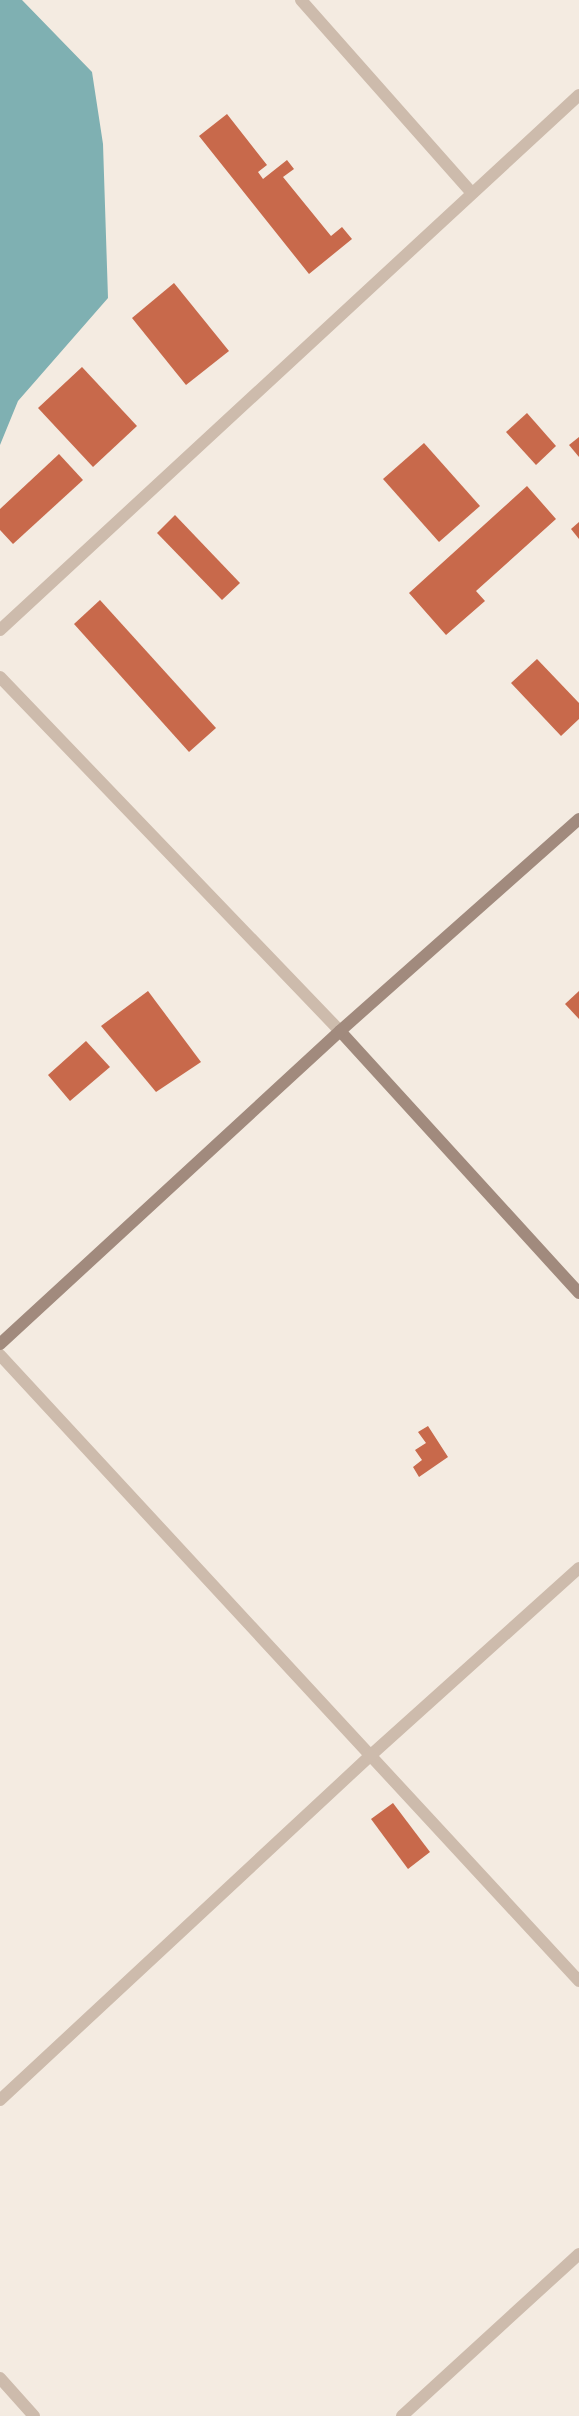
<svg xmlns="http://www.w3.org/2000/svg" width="579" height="2416" font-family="'Nunito Sans',sans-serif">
<rect width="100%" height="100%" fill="#f4ebe1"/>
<polygon fill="#7fb0b2" points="0,0 22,0 92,72 103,144 108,298 18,401 0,445"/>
<g fill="#c8694b">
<polygon points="227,114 267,165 258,172 263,179 287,160 294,169 283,177 331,236 342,227 352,239 309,274 199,136"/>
<polygon points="174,283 229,351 186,385 132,318"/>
<polygon points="82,367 137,426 93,467 38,408"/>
<polygon points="527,413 556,446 536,465 506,432"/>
<polygon points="579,437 579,457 569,445"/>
<polygon points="424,443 480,506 439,542 383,479"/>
<polygon points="59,454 83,480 13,544 0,530 0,509"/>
<polygon points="527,486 556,519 476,591 485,601 446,635 409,593"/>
<polygon points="175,515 240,583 222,600 157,533"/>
<polygon points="579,522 579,539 571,529"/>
<polygon points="100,600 216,728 189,752 74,624"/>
<polygon points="537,659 579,703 579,719 561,736 511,683"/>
<polygon points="148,991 201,1062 156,1092 101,1026"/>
<polygon points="579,991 579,1019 565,1004"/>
<polygon points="86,1041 110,1067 70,1101 48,1075"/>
<polygon points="428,1426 448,1457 419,1477 413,1467 422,1460 415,1450 426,1443 418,1432"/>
<polygon points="393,1803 430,1852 408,1869 371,1819"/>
</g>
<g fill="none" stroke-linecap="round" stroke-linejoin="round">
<g stroke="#cdbbac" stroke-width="12">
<polyline points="301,0 471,192"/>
<polyline points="0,630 579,95"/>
<polyline points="0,677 340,1031"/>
<polyline points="0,1355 579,1981"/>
<polyline points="0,2100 371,1755 579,1568"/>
<polyline points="0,2378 34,2416"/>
<polyline points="402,2416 579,2254"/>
</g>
<g stroke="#a18a7d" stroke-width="12">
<polyline points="340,1031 579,1293"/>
<polyline points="0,1344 340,1031 579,819"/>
</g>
</g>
</svg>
